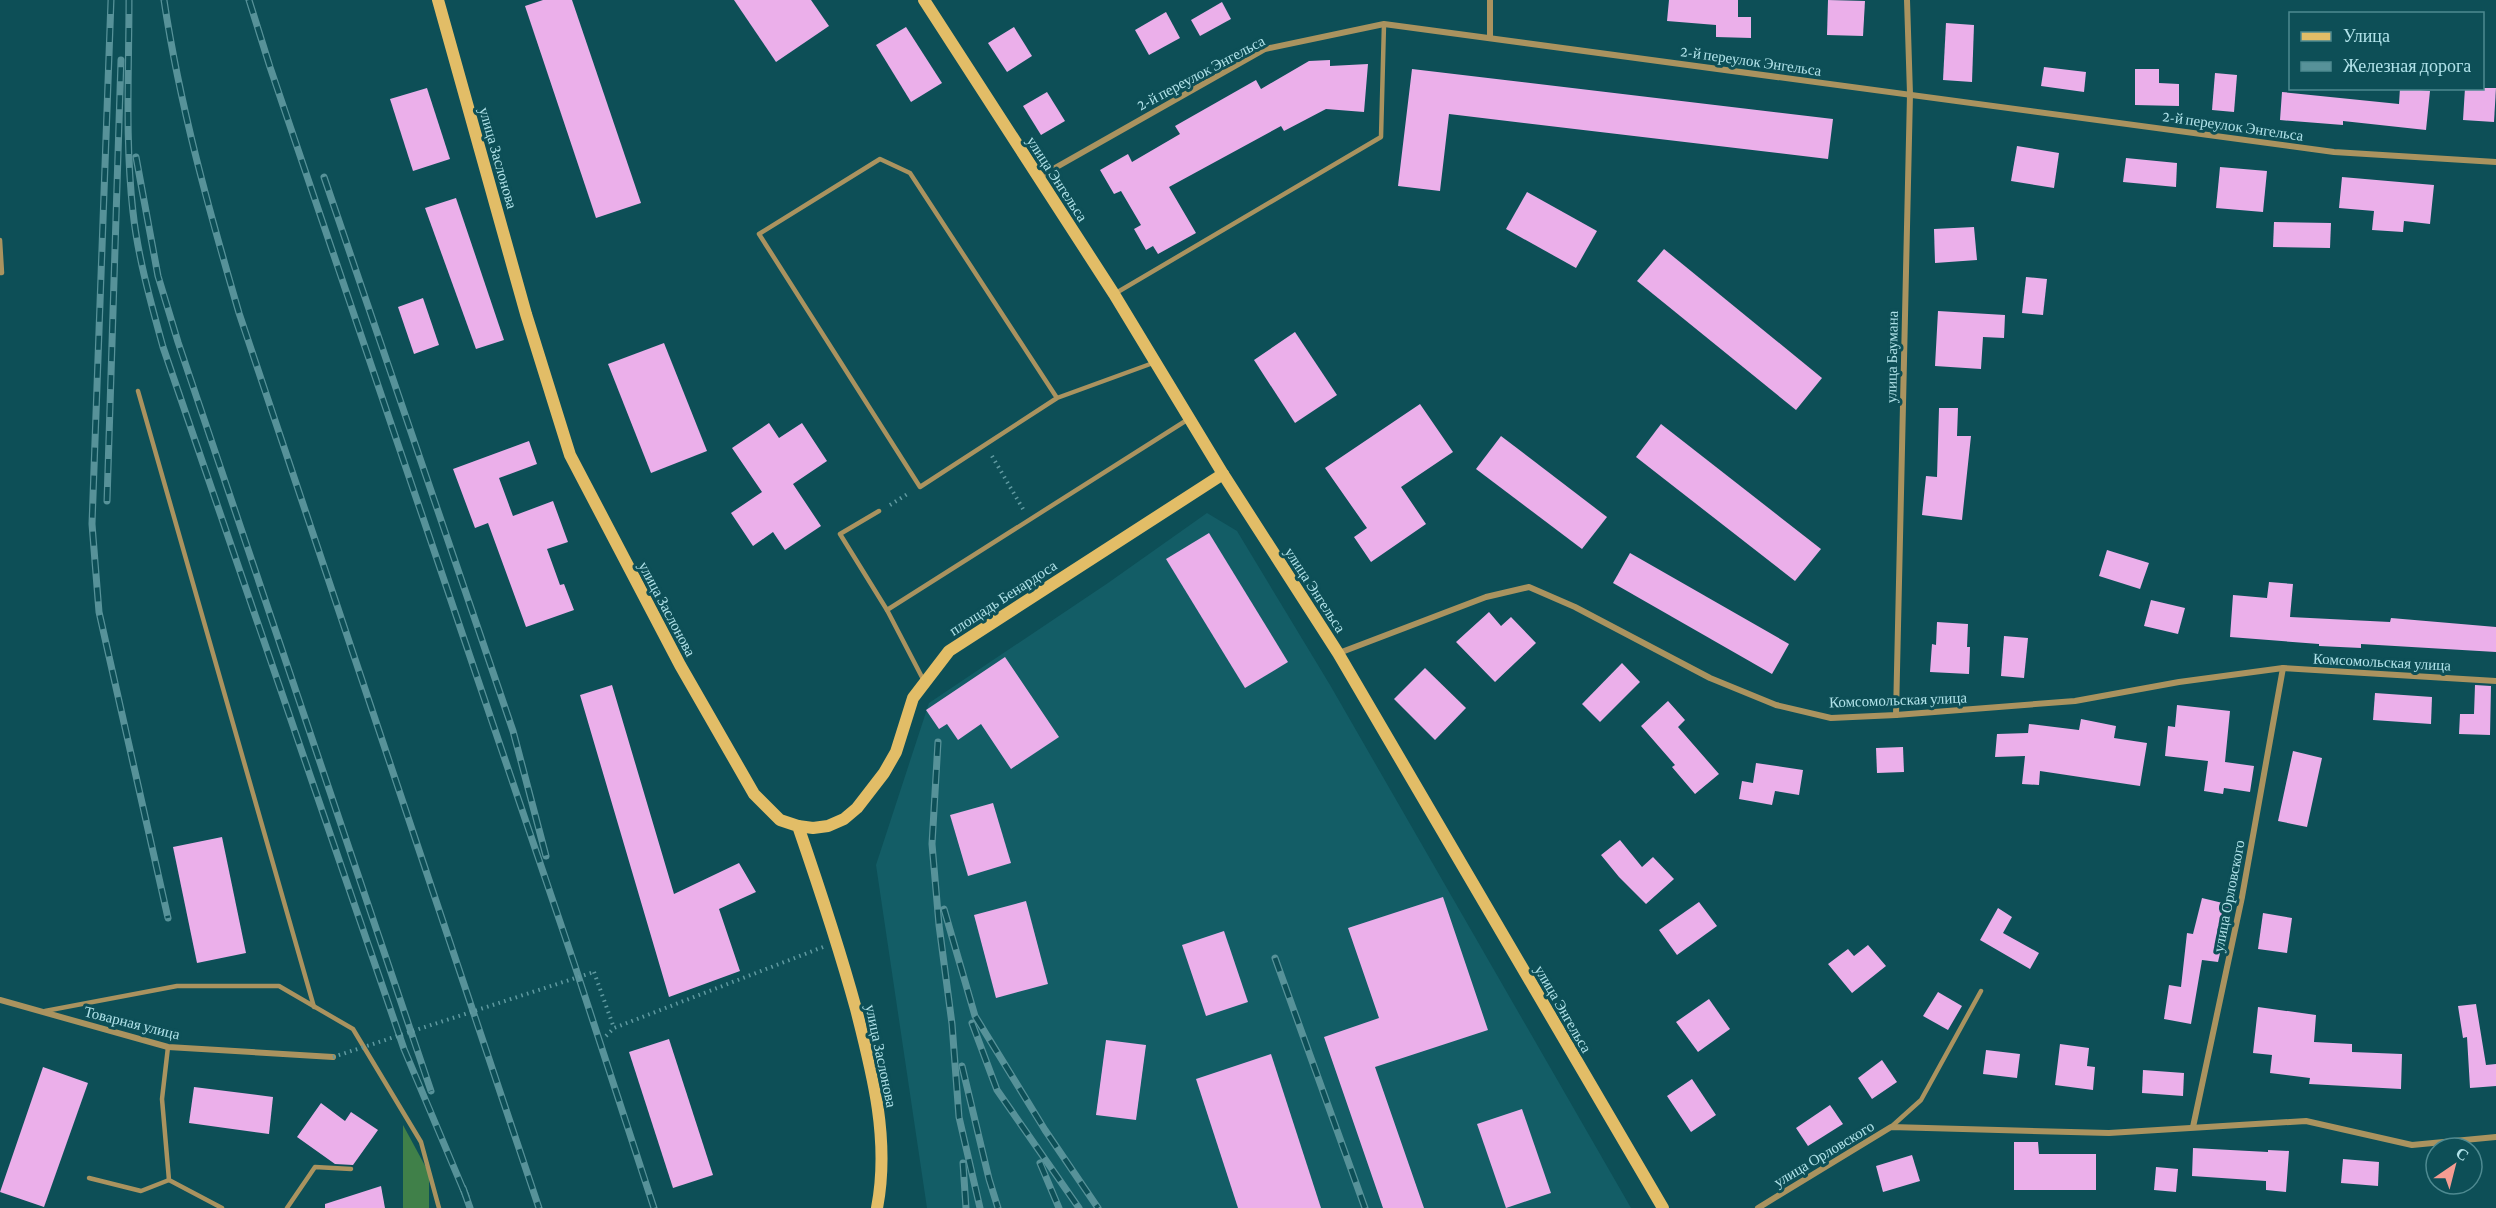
<svg xmlns="http://www.w3.org/2000/svg" width="2496" height="1208" font-family="'Crimson Pro',serif">
<rect width="100%" height="100%" fill="#0d4f57"/>
<polygon fill="#135d66" points="1207,513 1237,531 1330,685 1631,1208 927,1208 876,865 929,703 1108,583"/>
<polygon fill="#408049" points="403,1125 429,1173 429,1208 403,1208"/>
<g fill="#ebafea">
<polygon points="543,0 572,0 641,203 596,218 525,6"/>
<polygon points="734,0 811,0 829,26 776,62"/>
<polygon points="1669,0 1738,0 1738,17 1751,17 1751,38 1716,37 1716,25 1667,21"/>
<polygon points="1828,0 1865,1 1863,36 1827,35"/>
<polygon points="1222,2 1231,19 1200,36 1191,20"/>
<polygon points="1166,12 1180,38 1149,55 1135,30"/>
<polygon points="1946,23 1974,25 1972,82 1943,80"/>
<polygon points="906,27 942,83 911,102 876,45"/>
<polygon points="1014,27 1032,56 1007,72 988,43"/>
<polygon points="1330,60 1330,66 1368,64 1364,112 1326,109 1284,131 1281,126 1169,187 1196,233 1158,254 1153,246 1146,250 1134,229 1141,225 1121,191 1114,194 1100,170 1128,154 1132,162 1180,134 1175,126 1256,80 1261,89 1309,61"/>
<polygon points="2044,67 2086,72 2084,92 2041,86"/>
<polygon points="1412,69 1833,119 1828,159 1449,114 1440,191 1398,186"/>
<polygon points="2135,69 2159,69 2159,83 2179,84 2179,106 2135,105"/>
<polygon points="2215,73 2237,75 2234,112 2212,110"/>
<polygon points="427,88 450,159 413,171 390,99"/>
<polygon points="2400,88 2430,91 2426,130 2343,121 2343,125 2280,120 2282,92 2399,104"/>
<polygon points="2465,88 2496,88 2494,122 2463,120"/>
<polygon points="1047,92 1065,121 1041,135 1023,106"/>
<polygon points="2017,146 2059,153 2054,188 2011,181"/>
<polygon points="2126,158 2177,163 2176,187 2123,182"/>
<polygon points="2220,167 2267,171 2263,212 2216,208"/>
<polygon points="2342,177 2434,185 2430,224 2404,221 2403,232 2372,230 2374,211 2339,208"/>
<polygon points="1527,192 1597,231 1576,268 1506,229"/>
<polygon points="456,198 504,340 476,349 425,208"/>
<polygon points="2274,222 2331,223 2330,248 2273,247"/>
<polygon points="1974,227 1977,260 1935,263 1934,229"/>
<polygon points="1664,249 1822,378 1796,410 1637,281"/>
<polygon points="2026,277 2047,279 2043,315 2022,313"/>
<polygon points="423,298 439,345 414,354 398,307"/>
<polygon points="1938,311 2005,315 2004,338 1983,337 1981,369 1935,366"/>
<polygon points="1295,332 1337,395 1295,423 1254,360"/>
<polygon points="664,343 707,451 651,473 608,364"/>
<polygon points="1420,404 1453,452 1401,487 1426,524 1371,562 1354,537 1367,528 1325,468"/>
<polygon points="1939,408 1958,408 1957,436 1971,436 1962,520 1922,515 1926,476 1937,477"/>
<polygon points="769,423 779,438 802,423 827,461 793,484 821,526 785,550 773,532 753,546 731,513 762,492 732,448"/>
<polygon points="1661,424 1821,549 1795,581 1636,457"/>
<polygon points="1501,436 1607,517 1582,549 1476,469"/>
<polygon points="529,441 537,464 499,478 513,516 553,501 568,542 547,549 560,585 564,584 574,610 526,627 488,523 475,528 453,469"/>
<polygon points="1209,533 1288,662 1245,688 1166,559"/>
<polygon points="2107,550 2149,563 2140,589 2099,576"/>
<polygon points="1630,553 1789,644 1772,674 1613,583"/>
<polygon points="2269,582 2293,584 2290,617 2390,622 2391,618 2496,627 2496,652 2361,644 2361,648 2319,646 2319,644 2230,637 2233,595 2267,598"/>
<polygon points="2151,600 2185,608 2178,634 2144,626"/>
<polygon points="1489,612 1501,626 1511,617 1536,643 1495,682 1456,642"/>
<polygon points="1937,622 1968,624 1967,647 1970,647 1969,674 1930,672 1932,644 1936,645"/>
<polygon points="2004,636 2028,638 2024,678 2001,676"/>
<polygon points="1005,657 1059,737 1011,769 981,724 958,740 947,724 939,729 926,710"/>
<polygon points="1622,663 1640,682 1600,722 1582,704"/>
<polygon points="1425,668 1466,708 1435,740 1394,699"/>
<polygon points="612,685 674,894 739,863 756,892 719,909 740,971 669,997 580,695"/>
<polygon points="2475,685 2491,686 2490,735 2459,734 2460,714 2474,714"/>
<polygon points="2375,693 2432,697 2431,724 2373,720"/>
<polygon points="1668,701 1685,720 1678,727 1719,774 1695,794 1672,767 1675,765 1641,726"/>
<polygon points="2177,705 2230,711 2225,762 2254,766 2250,792 2224,788 2223,794 2204,791 2208,761 2165,756 2168,726 2175,727"/>
<polygon points="2081,719 2116,726 2114,738 2147,743 2140,786 2040,771 2039,785 2022,784 2025,756 1995,757 1997,734 2028,733 2029,724 2079,730"/>
<polygon points="1903,747 1904,772 1877,773 1876,748"/>
<polygon points="2293,751 2322,758 2307,827 2278,821"/>
<polygon points="1756,763 1803,770 1799,795 1775,791 1772,805 1739,799 1742,781 1753,783"/>
<polygon points="993,803 1011,863 968,876 950,815"/>
<polygon points="222,837 246,953 197,963 173,847"/>
<polygon points="1620,840 1642,867 1653,857 1674,879 1646,904 1619,877 1601,855"/>
<polygon points="1443,897 1488,1030 1375,1067 1424,1208 1383,1208 1324,1037 1379,1018 1348,928"/>
<polygon points="2202,898 2231,905 2218,962 2202,960 2191,1024 2164,1019 2169,985 2181,987 2187,933 2193,934"/>
<polygon points="1026,901 1048,984 996,998 974,915"/>
<polygon points="1699,902 1717,926 1677,955 1659,930"/>
<polygon points="1998,908 2012,917 2003,933 2039,953 2030,969 1980,940"/>
<polygon points="2263,913 2292,918 2287,953 2258,949"/>
<polygon points="1224,931 1248,1002 1206,1016 1182,945"/>
<polygon points="1868,945 1886,966 1852,993 1828,964 1848,949 1854,956"/>
<polygon points="1938,992 1962,1006 1948,1030 1923,1016"/>
<polygon points="1709,999 1730,1029 1698,1052 1676,1022"/>
<polygon points="2476,1004 2486,1065 2496,1064 2496,1086 2470,1088 2467,1037 2463,1038 2458,1006"/>
<polygon points="2258,1007 2316,1015 2314,1042 2352,1044 2352,1052 2402,1054 2401,1089 2309,1084 2310,1078 2270,1073 2272,1055 2253,1053"/>
<polygon points="669,1039 713,1175 673,1188 629,1052"/>
<polygon points="1106,1040 1146,1045 1136,1120 1096,1115"/>
<polygon points="2060,1044 2089,1048 2087,1066 2095,1067 2093,1090 2055,1085"/>
<polygon points="1986,1050 2020,1054 2017,1078 1983,1074"/>
<polygon points="1271,1054 1321,1208 1238,1208 1196,1079"/>
<polygon points="1882,1060 1897,1082 1872,1099 1858,1078"/>
<polygon points="43,1067 88,1083 44,1207 0,1192"/>
<polygon points="2143,1070 2184,1073 2183,1096 2142,1093"/>
<polygon points="1692,1079 1716,1115 1691,1132 1667,1096"/>
<polygon points="194,1087 273,1097 269,1134 189,1123"/>
<polygon points="321,1103 345,1121 351,1112 378,1130 353,1165 335,1164 297,1137"/>
<polygon points="1830,1105 1843,1124 1808,1146 1796,1128"/>
<polygon points="1522,1109 1551,1193 1506,1208 1477,1124"/>
<polygon points="2014,1142 2038,1142 2039,1154 2096,1154 2096,1190 2014,1190"/>
<polygon points="2193,1148 2268,1152 2268,1150 2289,1151 2286,1192 2266,1190 2266,1181 2192,1176"/>
<polygon points="1912,1155 1920,1181 1883,1192 1876,1166"/>
<polygon points="2343,1159 2379,1162 2378,1186 2341,1183"/>
<polygon points="2156,1167 2178,1169 2176,1192 2154,1190"/>
<polygon points="381,1186 385,1208 325,1208 325,1204"/>
</g>
<g fill="none" stroke-linecap="round" stroke-linejoin="round">
<g stroke="#609aa1" stroke-width="4" stroke-dasharray="1.5 4.5" stroke-linecap="butt">
<polyline points="992,456 1023,509"/>
<polyline points="890,505 909,493"/>
<polyline points="594,972 614,1028"/>
<polyline points="606,1036 614,1028 823,947"/>
</g>
<g stroke="#aa935f" stroke-width="4.5">
<polyline points="0,240 2,273 0,273"/>
<polyline points="1116,293 1381,137 1384,24"/>
<polyline points="138,391 314,1007"/>
<polyline points="1057,398 920,487 759,234 880,159 910,173 1057,398 1153,363"/>
<polyline points="879,511 840,534 887,610"/>
<polyline points="924,681 887,610 1187,420"/>
<polyline points="45,1011 177,986 279,986 353,1029 421,1142 439,1208"/>
<polyline points="168,1047 162,1099 169,1180 222,1208"/>
<polyline points="1891,1127 1921,1100 1981,991"/>
<polyline points="89,1178 141,1191 169,1180"/>
<polyline points="287,1208 315,1167 351,1169"/>
</g>
<g stroke="#aa935f" stroke-width="6">
<polyline points="1490,0 1490,38"/>
<polyline points="1039,177 1265,49 1384,24 2334,152 2496,162"/>
<polyline points="1339,653 1486,597 1529,587 1575,607 1710,678 1776,705 1831,718 1896,715 2075,701 2179,682 2283,668 2496,681"/>
<polyline points="1896,715 1910,94 1907,0"/>
<polyline points="0,1000 168,1047 333,1057"/>
<polyline points="2193,1127 2242,897 2283,668"/>
<polyline points="1758,1208 1891,1127 2109,1133 2306,1121 2412,1145 2496,1137"/>
</g>
<g stroke="#e2bd67" stroke-width="12">
<path d="M 438,0 L 526,314 L 570,455 L 680,665 L 754,794 L 780,820 L 798,826 C 819,887 839,947 856,1009 C 873,1075 890,1141 877,1208"/>
<polyline points="924,0 1114,294 1223,474 1338,653 1663,1208"/>
<polyline points="798,826 813,828 828,826 844,819 857,808 884,773 896,752 913,698 949,651 1223,474"/>
</g>
<g stroke="#579299" stroke-width="7">
<g id="rail">
<polyline points="111,0 92,524 99,612 168,918"/>
<path d="M 129,0 C 129,71 125,142 133,212 C 138,258 151,303 163,347 L 404,1049 L 466,1196"/>
<path d="M 164,0 C 180,107 209,210 239,313 L 539,1208"/>
<polyline points="249,0 270,67 575,966 654,1208"/>
<polyline points="136,157 158,276 178,342 431,1091"/>
<polyline points="324,177 513,731 546,856"/>
<polyline points="107,501 121,60"/>
<polyline points="938,742 932,844 939,925 952,1024 959,1117 980,1208"/>
<polyline points="944,909 975,1016 1045,1130 1098,1208"/>
<polyline points="1275,958 1365,1208"/>
<polyline points="972,1023 997,1090 1079,1208"/>
<polyline points="962,1066 989,1179 998,1208"/>
<polyline points="963,1163 966,1208"/>
<polyline points="1040,1163 1059,1208"/>
<polyline points="463,1188 470,1208"/>
</g>
</g>
<use href="#rail" stroke="#0d4f57" stroke-width="4.5" stroke-dasharray="14" stroke-linecap="butt"/>
<polyline stroke="#609aa1" stroke-width="4" stroke-dasharray="1.5 4.5" stroke-linecap="butt" points="333,1057 594,972"/>
</g>
<g text-anchor="middle" dominant-baseline="central" stroke-width="6" stroke-linejoin="round" paint-order="stroke">
<g font-size="15" fill="#b0e2e9" stroke="#0d4f57">
<text transform="translate(1751 61) rotate(8)">2-й переулок Энгельса</text>
<text transform="translate(1201 73) rotate(-28)">2-й переулок Энгельса</text>
<text transform="translate(2233 126) rotate(8)">2-й переулок Энгельса</text>
<text transform="translate(498 158) rotate(74)">улица Заслонова</text>
<text transform="translate(1057 179) rotate(57)">улица Энгельса</text>
<text transform="translate(1892 357) rotate(-89)">улица Баумана</text>
<text transform="translate(1315 590) rotate(57)">улица Энгельса</text>
<text transform="translate(1003 598) rotate(-33)">площадь Бенардоса</text>
<text transform="translate(667 609) rotate(62)">улица Заслонова</text>
<text transform="translate(2382 662) rotate(3)">Комсомольская улица</text>
<text transform="translate(1898 700) rotate(-2)">Комсомольская улица</text>
<text transform="translate(2229 896) rotate(-79)">улица Орловского</text>
<text transform="translate(1563 1009) rotate(60)">улица Энгельса</text>
<text transform="translate(132 1023) rotate(14)">Товарная улица</text>
<text transform="translate(881 1056) rotate(78)">улица Заслонова</text>
<text transform="translate(1824 1154) rotate(-31)">улица Орловского</text>
</g>
</g>
<rect x="2289" y="12" width="195" height="78" fill="#0d4f57" stroke="#4e8a91" stroke-width="1.5"/>
<rect x="2301" y="32" width="30" height="9" fill="#e2bd67" stroke="#4e8a91" stroke-width="1.5"/>
<text x="2343" y="42" font-size="18" fill="#b0e2e9">Улица</text>
<rect x="2301" y="62" width="30" height="9" fill="#579299" stroke="#4e8a91" stroke-width="1.5"/>
<text x="2343" y="72" font-size="18" fill="#b0e2e9">Железная дорога</text>
<g transform="translate(2454 1166) rotate(35)"><circle r="28" fill="#0d4f57" stroke="#4e8a91" stroke-width="1.5"/>
<path d="M0-4.5L10 22L0 15L-10 22Z" fill="#f59c92"/>
<text y="-9" font-size="16" font-weight="bold" text-anchor="middle" fill="#b0e2e9">С</text>
</g>
</svg>
